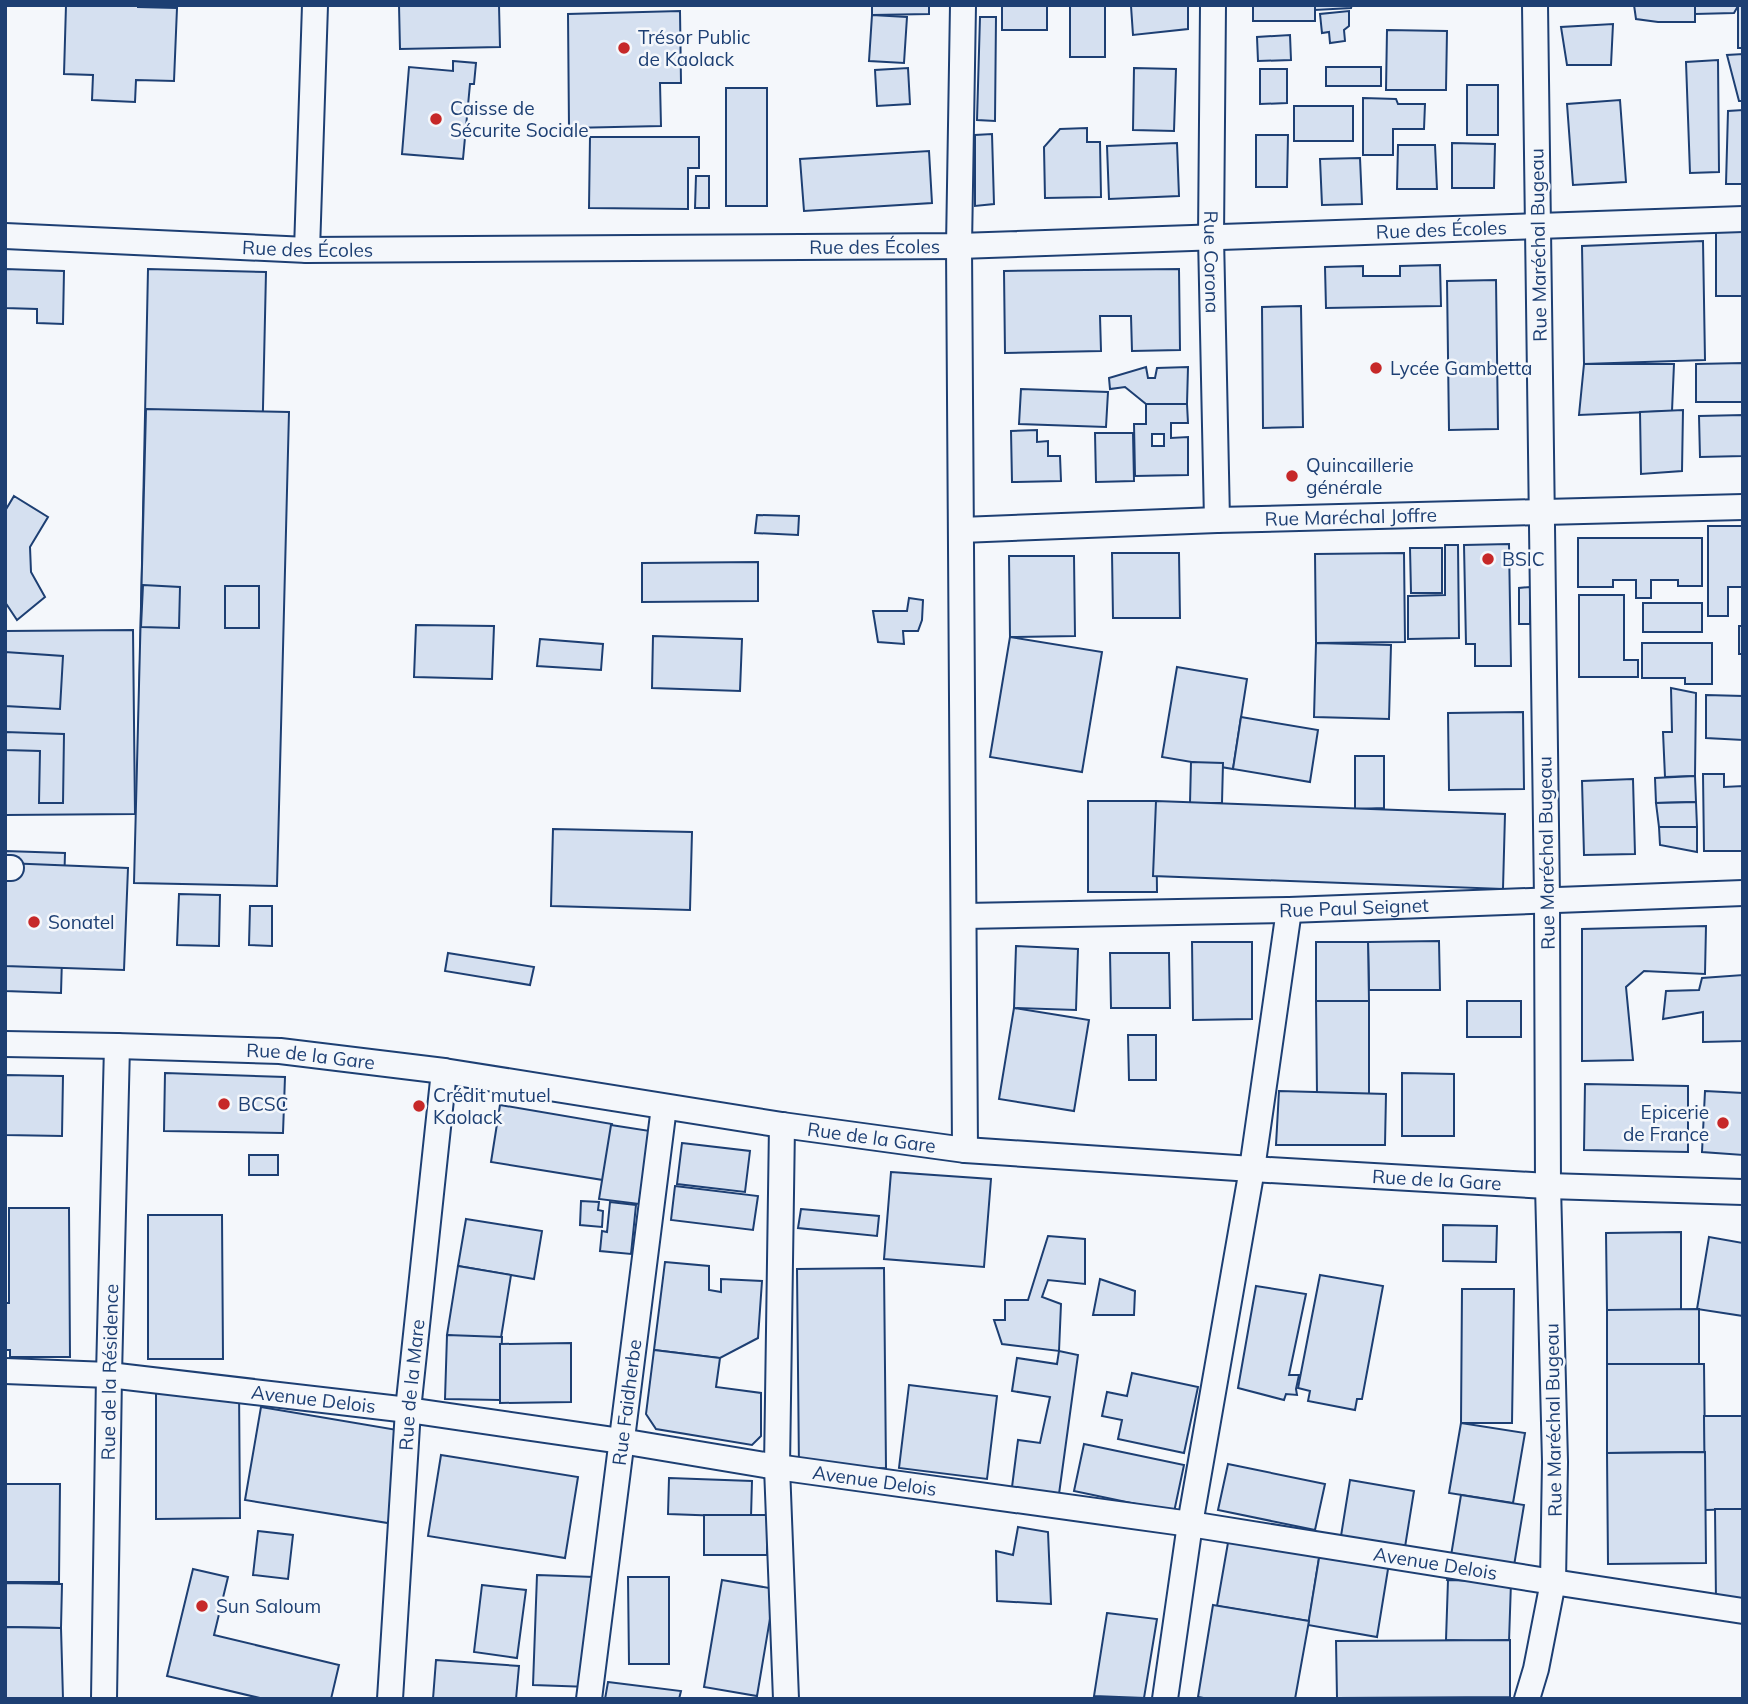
<svg xmlns="http://www.w3.org/2000/svg" width="1748" height="1704" font-family="Mulish,sans-serif">
<rect width="100%" height="100%" fill="#f4f7fb"/>
<g fill="#d5e0f0" stroke="#1d3f73" stroke-width="2" fill-rule="evenodd">
<polygon points="66,5 138,5 138,7 177,8 174,81 136,80 135,102 92,100 93,75 64,74"/>
<polygon points="399,5 499,5 500,47 400,49"/>
<polygon points="872,5 929,5 929,14 872,15"/>
<rect x="1002" y="5" width="45" height="25"/>
<rect x="1070" y="5" width="35" height="52"/>
<polygon points="1188,5 1188,29 1133,35 1131,6 1113,5"/>
<rect x="1253" y="5" width="62" height="16"/>
<polygon points="1315,5 1352,5 1351,8 1315,10"/>
<polygon points="1634,5 1695,5 1695,22 1658,22 1636,19"/>
<polygon points="1695,5 1743,5 1743,6 1738,6 1734,13 1695,14"/>
<rect x="1738" y="6" width="5" height="42"/>
<polygon points="680,11 681,83 660,83 661,126 569,128 568,14"/>
<polygon points="1349,11 1349,26 1344,30 1345,41 1330,43 1329,32 1322,33 1320,14"/>
<polygon points="872,15 907,17 904,63 869,61"/>
<polygon points="980,17 996,17 995,121 977,120"/>
<polygon points="1613,24 1611,65 1567,65 1561,27"/>
<polygon points="1387,30 1447,31 1446,90 1386,90"/>
<polygon points="1290,35 1291,60 1258,61 1257,37"/>
<polygon points="1743,54 1743,101 1739,101 1727,55"/>
<polygon points="1718,60 1719,172 1690,173 1686,62"/>
<polygon points="453,61 476,63 474,84 470,84 463,159 402,154 409,67 453,71"/>
<rect x="1326" y="67" width="55" height="19"/>
<polygon points="908,68 910,104 877,106 875,70"/>
<polygon points="1134,68 1176,69 1174,131 1133,130"/>
<polygon points="1260,69 1287,69 1287,103 1260,104"/>
<rect x="1467" y="85" width="31" height="50"/>
<rect x="726" y="88" width="41" height="118"/>
<polygon points="1363,98 1396,99 1398,104 1425,104 1424,129 1393,129 1393,155 1363,155"/>
<polygon points="1620,100 1626,182 1573,185 1567,104"/>
<rect x="1294" y="106" width="59" height="35"/>
<polygon points="1743,110 1743,184 1726,184 1728,111"/>
<polygon points="1087,128 1087,142 1100,142 1101,197 1045,198 1044,147 1060,129"/>
<polygon points="992,134 994,204 975,206 975,135"/>
<polygon points="1256,135 1288,135 1287,187 1256,187"/>
<polygon points="590,137 699,137 699,168 688,168 688,209 589,208"/>
<polygon points="1177,143 1179,196 1109,199 1107,146"/>
<polygon points="1452,143 1495,144 1494,188 1452,188"/>
<polygon points="1398,145 1435,145 1437,189 1397,189"/>
<polygon points="929,151 932,203 804,211 800,159"/>
<polygon points="1360,158 1362,204 1322,205 1320,159"/>
<polygon points="696,176 709,176 709,208 695,208"/>
<rect x="1716" y="228" width="27" height="68"/>
<polygon points="1703,241 1705,360 1584,364 1582,246"/>
<polygon points="1440,265 1441,306 1326,308 1325,267 1363,266 1363,276 1400,276 1400,266"/>
<polygon points="5,269 64,271 63,324 37,323 37,309 5,308"/>
<polygon points="148,269 266,272 253,859 136,857"/>
<polygon points="1179,269 1180,350 1132,351 1131,316 1100,316 1101,351 1005,353 1004,271"/>
<polygon points="1496,280 1498,429 1449,430 1447,281"/>
<polygon points="1301,306 1303,427 1263,428 1262,307"/>
<polygon points="1743,363 1743,402 1696,402 1696,364"/>
<polygon points="1584,364 1674,364 1672,411 1579,415"/>
<polygon points="1146,367 1148,378 1155,378 1157,368 1188,367 1187,404 1146,404 1125,387 1110,389 1109,378"/>
<polygon points="1021,389 1108,392 1106,427 1019,424"/>
<path d="M 1146,404 L 1187,404 L 1188,423 L 1171,423 L 1171,438 L 1188,437 L 1188,475 L 1135,476 L 1134,424 L 1146,424 ZM 1152,434 L 1164,434 L 1164,446 L 1152,446 Z"/>
<polygon points="146,409 289,412 277,886 134,883"/>
<polygon points="1683,410 1682,471 1641,474 1640,412"/>
<polygon points="1743,415 1743,456 1700,457 1699,416"/>
<polygon points="1037,430 1037,442 1048,441 1048,456 1060,456 1061,481 1012,482 1011,431"/>
<polygon points="1095,433 1133,433 1134,481 1096,482"/>
<polygon points="14,496 48,517 30,547 31,572 45,597 17,620 5,602 5,511"/>
<polygon points="757,515 799,516 798,535 755,533"/>
<polygon points="1708,526 1743,526 1743,587 1728,587 1728,616 1708,616"/>
<polygon points="1578,538 1702,538 1702,586 1678,586 1678,580 1651,580 1651,598 1636,598 1636,580 1613,580 1613,587 1578,587"/>
<polygon points="1509,544 1511,666 1475,666 1475,644 1466,644 1464,545"/>
<polygon points="1445,545 1458,545 1459,638 1408,639 1408,596 1445,595"/>
<polygon points="1410,548 1442,548 1442,593 1411,593"/>
<polygon points="1112,553 1179,553 1180,618 1113,618"/>
<polygon points="1404,553 1405,642 1316,643 1315,554"/>
<polygon points="1009,556 1074,556 1075,636 1010,637"/>
<polygon points="758,562 758,601 642,602 642,563"/>
<polygon points="143,585 180,587 179,628 141,627"/>
<rect x="225" y="586" width="34" height="42"/>
<polygon points="1530,587 1530,624 1519,624 1519,588"/>
<polygon points="1579,595 1624,595 1624,660 1638,660 1638,677 1579,677"/>
<polygon points="909,598 923,600 922,620 918,631 903,631 904,644 878,642 873,611 907,611"/>
<rect x="1643" y="603" width="59" height="29"/>
<polygon points="416,625 494,626 492,679 414,677"/>
<rect x="1739" y="626" width="4" height="28"/>
<polygon points="133,630 135,814 5,815 5,631"/>
<polygon points="653,636 742,639 740,691 652,688"/>
<polygon points="1010,637 1102,652 1082,772 990,757"/>
<polygon points="540,639 603,644 601,670 537,666"/>
<polygon points="1316,643 1391,645 1389,719 1314,717"/>
<polygon points="1642,643 1712,643 1712,684 1685,684 1685,678 1642,678"/>
<polygon points="5,652 63,656 60,709 5,706"/>
<polygon points="1177,667 1247,679 1233,769 1162,757"/>
<polygon points="1671,688 1696,693 1695,776 1665,777 1663,732 1672,732"/>
<polygon points="1706,695 1743,696 1743,740 1706,738"/>
<polygon points="1523,712 1524,789 1449,790 1448,713"/>
<polygon points="1241,717 1318,730 1310,782 1233,769"/>
<polygon points="5,732 64,734 63,803 39,803 40,751 5,750"/>
<polygon points="1355,756 1384,756 1384,808 1355,809"/>
<polygon points="1191,762 1223,763 1222,803 1190,803"/>
<polygon points="1703,774 1724,774 1724,787 1743,786 1743,851 1704,851"/>
<polygon points="1695,776 1696,802 1656,803 1655,778"/>
<polygon points="1633,779 1635,854 1584,855 1582,781"/>
<polygon points="1088,801 1156,801 1157,892 1088,892"/>
<polygon points="1156,801 1505,814 1503,889 1153,876"/>
<polygon points="1696,802 1697,827 1659,827 1656,803"/>
<polygon points="1659,827 1697,827 1697,852 1660,845"/>
<polygon points="553,829 692,832 690,910 551,906"/>
<polygon points="5,851 65,853 61,993 5,991"/>
<polygon points="5,863 128,868 124,970 5,966"/>
<polygon points="179,894 220,895 219,946 177,945"/>
<polygon points="250,906 272,906 272,946 249,945"/>
<polygon points="1706,926 1705,974 1644,971 1626,987 1633,1060 1582,1061 1582,929"/>
<polygon points="1439,941 1440,990 1369,990 1368,942"/>
<polygon points="1192,942 1252,942 1252,1019 1193,1020"/>
<polygon points="1316,942 1368,942 1369,1001 1316,1001"/>
<polygon points="1016,946 1078,949 1076,1010 1014,1008"/>
<polygon points="448,953 534,967 530,985 445,971"/>
<polygon points="1110,953 1169,953 1170,1008 1111,1008"/>
<polygon points="1743,975 1743,1041 1703,1042 1703,1012 1663,1019 1666,991 1699,990 1702,978"/>
<polygon points="1316,1001 1369,1001 1369,1094 1317,1094"/>
<rect x="1467" y="1001" width="54" height="36"/>
<polygon points="1014,1008 1089,1020 1074,1111 999,1099"/>
<polygon points="1128,1035 1156,1035 1156,1080 1129,1080"/>
<polygon points="165,1073 285,1077 283,1133 164,1131"/>
<polygon points="1402,1073 1454,1074 1454,1136 1402,1136"/>
<polygon points="5,1075 63,1076 62,1136 5,1135"/>
<polygon points="1585,1084 1688,1086 1688,1152 1584,1150"/>
<polygon points="1279,1091 1386,1094 1385,1145 1276,1145"/>
<polygon points="1705,1091 1743,1093 1743,1155 1702,1152"/>
<polygon points="500,1105 612,1124 603,1180 491,1162"/>
<polygon points="611,1125 650,1131 639,1204 599,1199"/>
<polygon points="682,1143 750,1151 745,1192 677,1184"/>
<rect x="249" y="1155" width="29" height="20"/>
<polygon points="891,1172 991,1179 984,1267 884,1259"/>
<polygon points="675,1186 758,1196 753,1230 671,1220"/>
<polygon points="581,1201 599,1202 598,1210 603,1211 602,1227 580,1225"/>
<polygon points="610,1202 636,1205 631,1254 600,1251 602,1231 607,1232"/>
<polygon points="9,1208 69,1208 70,1357 10,1357 10,1350 5,1350 5,1303 9,1303"/>
<polygon points="801,1209 879,1216 877,1236 798,1228"/>
<polygon points="148,1215 222,1215 223,1359 148,1359"/>
<polygon points="466,1219 542,1231 534,1279 458,1266"/>
<polygon points="1443,1225 1497,1226 1496,1262 1443,1261"/>
<polygon points="1681,1232 1681,1310 1607,1310 1606,1233"/>
<polygon points="1048,1236 1085,1239 1085,1284 1048,1280 1042,1297 1061,1304 1059,1351 1002,1344 994,1320 1005,1320 1005,1300 1028,1300"/>
<polygon points="1709,1237 1743,1243 1743,1316 1697,1309"/>
<polygon points="665,1262 709,1266 709,1290 721,1292 721,1279 762,1281 758,1338 720,1358 654,1350"/>
<polygon points="458,1266 511,1275 500,1344 447,1335"/>
<polygon points="884,1268 886,1468 799,1469 797,1269"/>
<polygon points="1320,1275 1383,1286 1362,1399 1357,1399 1355,1410 1308,1401 1310,1391 1298,1388"/>
<polygon points="1100,1279 1135,1291 1134,1315 1093,1315"/>
<polygon points="1256,1286 1306,1294 1289,1375 1299,1375 1296,1389 1297,1395 1286,1394 1284,1400 1238,1388"/>
<polygon points="1462,1289 1514,1289 1512,1423 1461,1423"/>
<polygon points="1699,1309 1699,1364 1607,1364 1607,1310"/>
<polygon points="447,1335 502,1337 500,1400 445,1399"/>
<polygon points="571,1343 571,1402 500,1403 500,1344"/>
<polygon points="654,1350 720,1358 716,1387 761,1393 761,1436 752,1445 656,1429 646,1414"/>
<polygon points="1059,1351 1078,1355 1059,1494 1012,1487 1018,1440 1040,1443 1050,1397 1012,1391 1017,1358 1057,1364"/>
<polygon points="1607,1364 1704,1364 1705,1452 1607,1453"/>
<polygon points="1132,1373 1198,1387 1184,1453 1118,1439 1122,1420 1102,1416 1107,1392 1127,1396"/>
<polygon points="909,1385 997,1396 987,1479 899,1468"/>
<polygon points="239,1386 240,1518 156,1519 156,1387"/>
<polygon points="261,1407 409,1432 394,1524 245,1500"/>
<polygon points="1704,1416 1743,1416 1743,1509 1705,1510"/>
<polygon points="1461,1423 1525,1433 1513,1503 1449,1493"/>
<polygon points="1084,1444 1184,1465 1174,1512 1074,1491"/>
<polygon points="1705,1452 1706,1563 1608,1564 1607,1453"/>
<polygon points="441,1455 578,1477 565,1558 428,1536"/>
<polygon points="1228,1464 1325,1484 1315,1530 1218,1510"/>
<polygon points="669,1478 752,1481 751,1517 668,1514"/>
<polygon points="1350,1480 1414,1491 1405,1547 1341,1536"/>
<polygon points="5,1484 60,1484 59,1582 5,1582"/>
<polygon points="1461,1495 1524,1505 1510,1590 1447,1580"/>
<polygon points="1715,1509 1743,1509 1743,1601 1716,1601"/>
<rect x="704" y="1515" width="63" height="40"/>
<polygon points="1018,1527 1048,1532 1051,1604 997,1601 996,1551 1013,1555"/>
<polygon points="258,1531 293,1535 288,1579 253,1575"/>
<polygon points="1229,1537 1320,1552 1309,1621 1217,1606"/>
<polygon points="1320,1552 1389,1563 1377,1637 1308,1625"/>
<polygon points="193,1569 228,1577 214,1635 339,1665 331,1699 264,1699 167,1676"/>
<polygon points="537,1575 594,1577 590,1687 533,1685"/>
<polygon points="628,1577 669,1577 669,1664 629,1664"/>
<polygon points="722,1580 775,1589 757,1696 704,1687"/>
<polygon points="1448,1580 1511,1582 1509,1642 1446,1640"/>
<polygon points="5,1583 62,1584 61,1628 5,1627"/>
<polygon points="482,1585 526,1590 517,1658 474,1652"/>
<polygon points="1213,1605 1309,1621 1295,1699 1209,1699 1198,1697"/>
<polygon points="1107,1613 1157,1619 1144,1698 1094,1696"/>
<polygon points="5,1627 61,1628 63,1699 5,1699"/>
<polygon points="1510,1640 1510,1697 1337,1698 1336,1641"/>
<polygon points="436,1660 519,1666 516,1699 433,1699"/>
<polygon points="608,1682 681,1691 679,1699 605,1699"/>
</g>
<g fill="none" stroke-linecap="round" stroke-linejoin="round">
<g stroke="#1d3f73" stroke-width="28">
<g id="street">
<polyline points="963,5 959,246 965,1150"/>
<path id="s1" d="M 1213,5 L 1211,237 L 1217,520"/>
<path id="s2" d="M 5,236 L 307,250 L 959,246 L 1743,219"/>
<polyline points="307,250 315,5"/>
<path id="s3" d="M 961,530 L 1217,520 L 1743,507"/>
<polyline points="5,868 11,868"/>
<path id="s4" d="M 964,916 L 1289,910 L 1743,893"/>
<path id="s5" d="M 5,1044 L 117,1046 L 280,1051 L 444,1071 L 782,1125 L 965,1150 L 1252,1169 L 1548,1186 L 1743,1192"/>
<polyline points="782,1125 777,1467 786,1699"/>
<path id="s6" d="M 5,1371 L 109,1375 L 408,1410 L 621,1441 L 777,1467 L 1190,1524 L 1553,1582 L 1743,1611"/>
<path id="s7" d="M 104,1699 L 109,1375 L 117,1046"/>
<path id="s8" d="M 390,1699 L 408,1410 L 444,1071"/>
<path id="s9" d="M 589,1699 L 664,1107"/>
<polyline points="1165,1699 1190,1524 1252,1169 1289,910"/>
<polyline points="1527,1699 1536,1669 1553,1582 1555,1462 1548,1186 1547,899 1535,5"/>
</g>
</g>
<use href="#street" stroke="#f4f7fb" stroke-width="24"/>
</g>
<g fill="#c62828" stroke="#f4f7fb" stroke-width="2.5">
<circle cx="624" cy="48" r="7"/>
<circle cx="436" cy="119" r="7"/>
<circle cx="1376" cy="368" r="7"/>
<circle cx="1292" cy="476" r="7"/>
<circle cx="1488" cy="559" r="7"/>
<circle cx="34" cy="922" r="7"/>
<circle cx="224" cy="1104" r="7"/>
<circle cx="419" cy="1106" r="7"/>
<circle cx="1723" cy="1123" r="7"/>
<circle cx="202" cy="1606" r="7"/>
</g>
<g text-anchor="middle" dominant-baseline="central" stroke-width="5" stroke-linejoin="round" paint-order="stroke">
<g font-size="19" fill="#1d3f73" stroke="#f4f7fb" text-anchor="start">
<text x="638" y="37">Trésor Public<tspan x="638" dy="22">de Kaolack</tspan></text>
<text x="450" y="108">Caisse de<tspan x="450" dy="22">Sécurite Sociale</tspan></text>
<text x="1390" y="368">Lycée Gambetta</text>
<text x="1306" y="465">Quincaillerie<tspan x="1306" dy="22">générale</tspan></text>
<text x="1502" y="559">BSIC</text>
<text x="48" y="922">Sonatel</text>
<text x="433" y="1095">Crédit mutuel<tspan x="433" dy="22">Kaolack</tspan></text>
<text x="238" y="1104">BCSC</text>
<text x="1709" y="1112" text-anchor="end">Epicerie<tspan x="1709" dy="22">de France</tspan></text>
<text x="216" y="1606">Sun Saloum</text>
</g>
<g font-size="19" fill="#1d3f73" stroke="#f4f7fb">
<text stroke="none"><textPath href="#s2" startOffset="1437">Rue des Écoles</textPath></text>
<text transform="translate(1538 245) rotate(-91)">Rue Maréchal Bugeau</text>
<text stroke="none"><textPath href="#s2" startOffset="870">Rue des Écoles</textPath></text>
<text stroke="none"><textPath href="#s2" startOffset="303">Rue des Écoles</textPath></text>
<text stroke="none"><textPath href="#s1" startOffset="257">Rue Corona</textPath></text>
<text stroke="none"><textPath href="#s3" startOffset="390">Rue Maréchal Joffre</textPath></text>
<text transform="translate(1546 853) rotate(-91)">Rue Maréchal Bugeau</text>
<text stroke="none"><textPath href="#s4" startOffset="390">Rue Paul Seignet</textPath></text>
<text stroke="none"><textPath href="#s5" startOffset="306">Rue de la Gare</textPath></text>
<text stroke="none"><textPath href="#s5" startOffset="873">Rue de la Gare</textPath></text>
<text stroke="none"><textPath href="#s5" startOffset="1440">Rue de la Gare</textPath></text>
<text stroke="none"><textPath href="#s7" startOffset="327">Rue de la Résidence</textPath></text>
<text stroke="none"><textPath href="#s8" startOffset="315">Rue de la Mare</textPath></text>
<text stroke="none"><textPath href="#s6" startOffset="310">Avenue Delois</textPath></text>
<text stroke="none"><textPath href="#s9" startOffset="299">Rue Faidherbe</textPath></text>
<text transform="translate(1553 1420) rotate(-91)">Rue Maréchal Bugeau</text>
<text stroke="none"><textPath href="#s6" startOffset="877">Avenue Delois</textPath></text>
<text stroke="none"><textPath href="#s6" startOffset="1444">Avenue Delois</textPath></text>
</g>
</g>
<rect width="1748" height="1704" fill="none" stroke="#1d3f73" stroke-width="14"/>
</svg>
